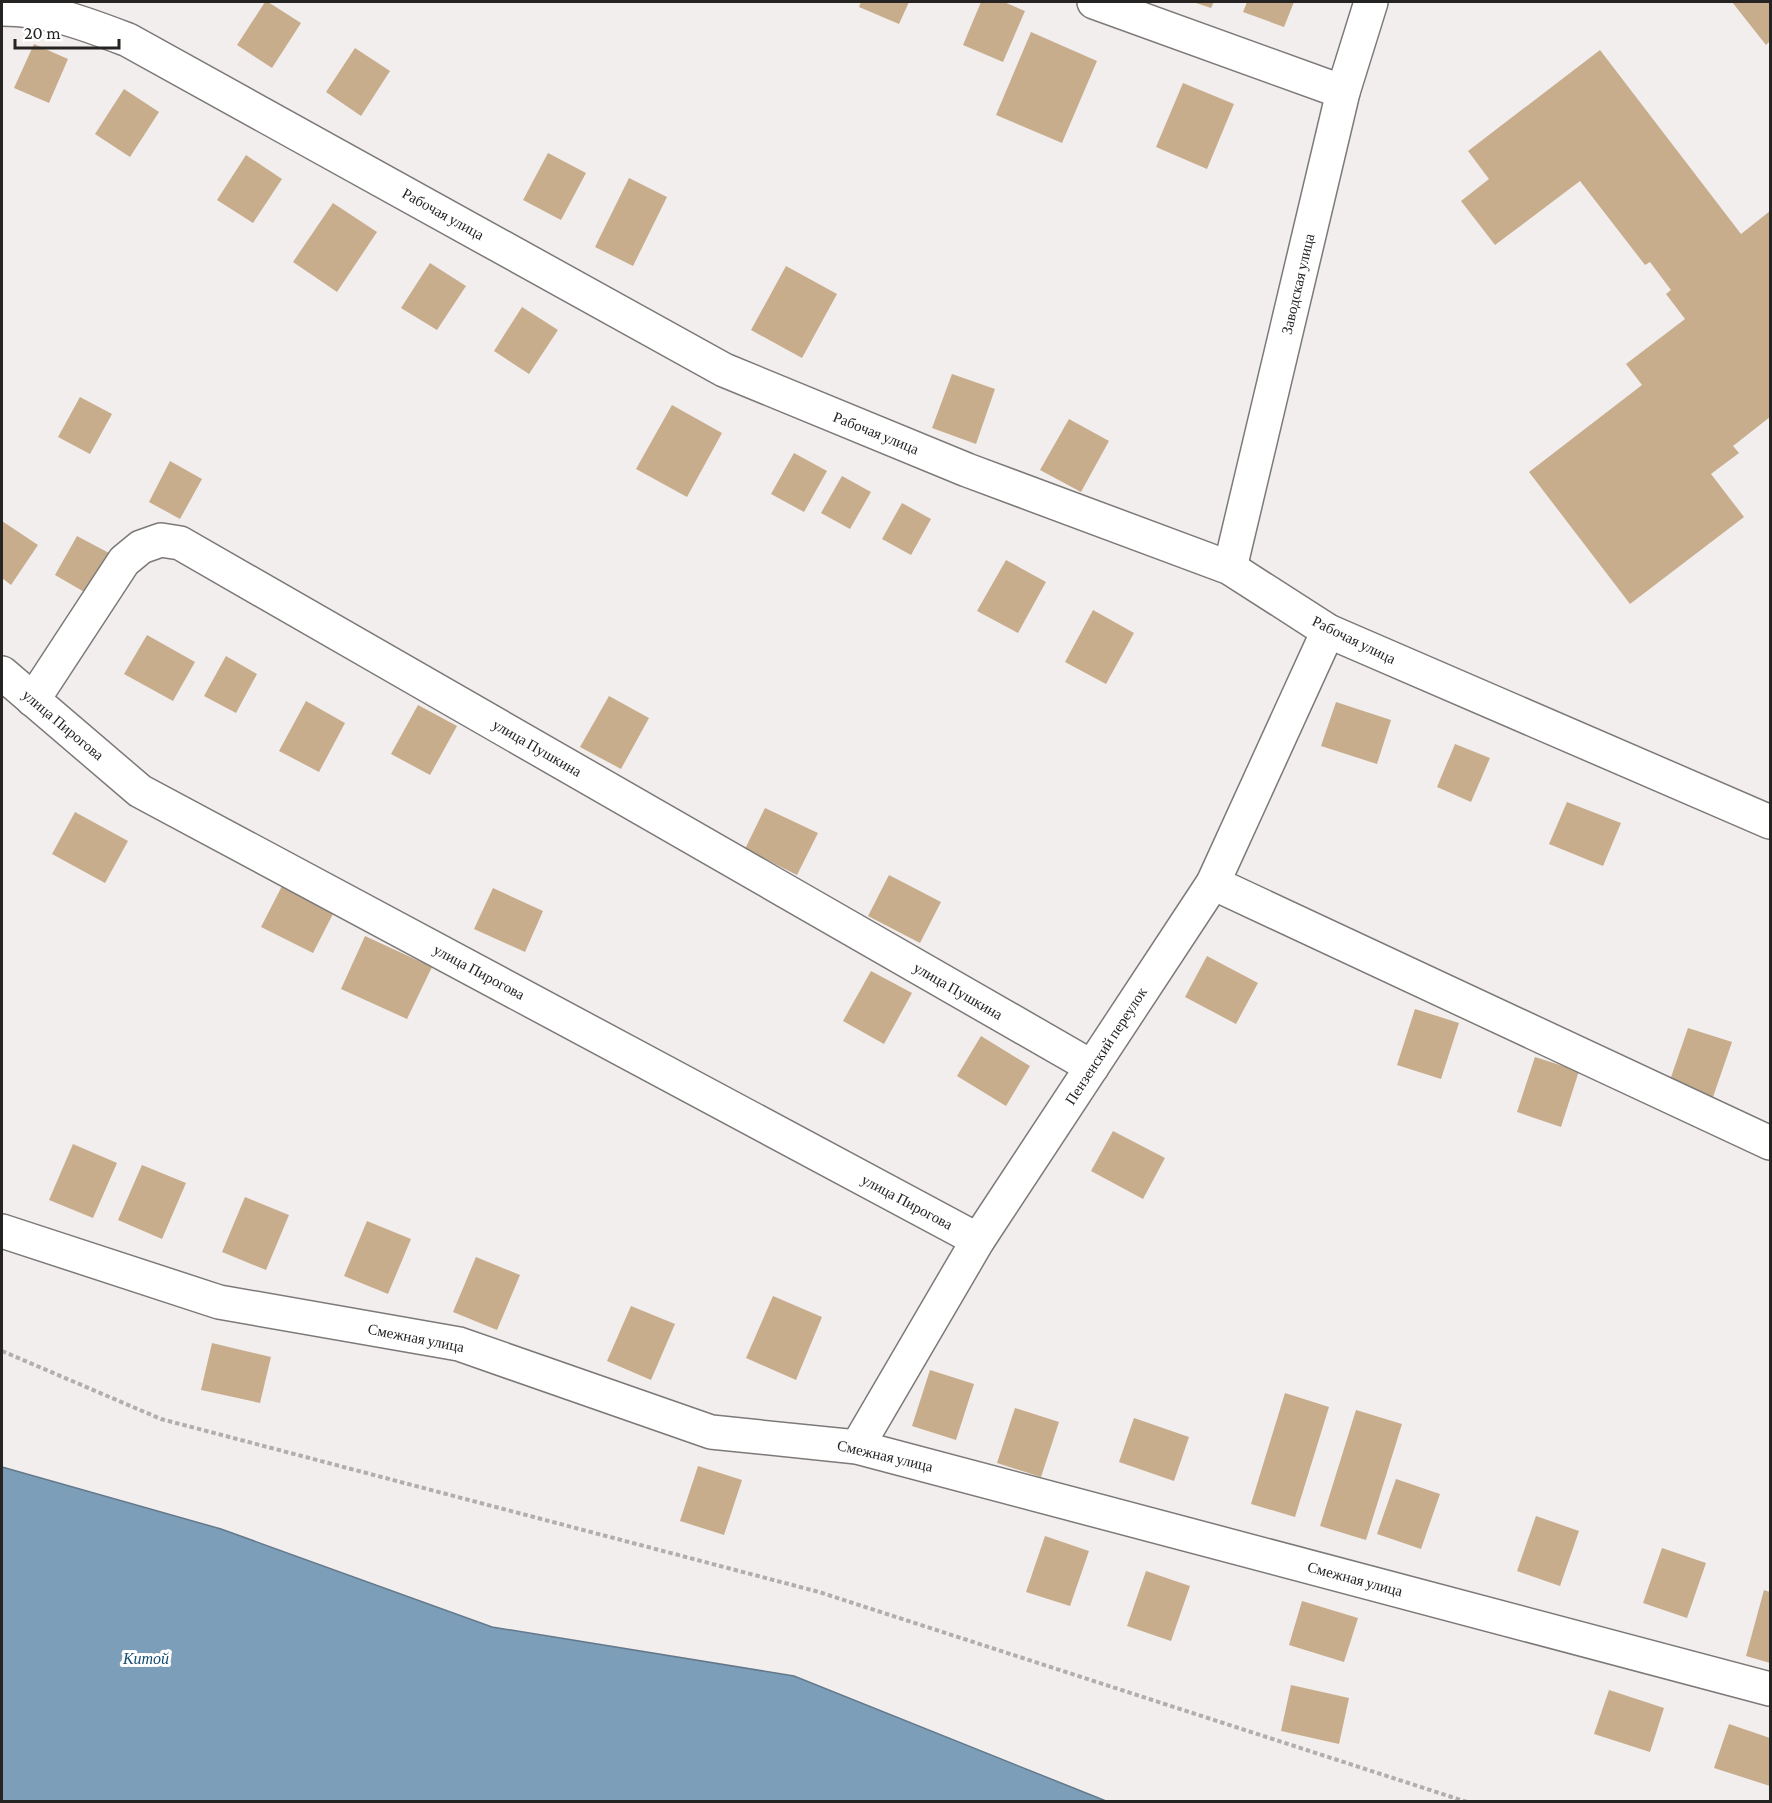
<svg xmlns="http://www.w3.org/2000/svg" width="1772" height="1803" font-family="'Crimson Pro',serif">
<rect width="100%" height="100%" fill="#f2eeed"/>
<polygon fill="#7d9eb8" stroke="#63798b" stroke-width="1.5" points="2,1467 221,1529 492,1627 794,1676 1106,1801 2,1801"/>
<g fill="#c8ad8d">
<polygon points="265,2 268,2 301,23 272,68 237,45"/>
<polygon points="861,2 909,2 899,24 859,7"/>
<polygon points="981,2 1004,2 1025,11 1003,62 963,45"/>
<polygon points="1193,2 1214,2 1211,8"/>
<polygon points="1247,2 1294,2 1284,27 1243,12"/>
<polygon points="1732,2 1770,2 1770,41 1766,45"/>
<polygon points="1031,32 1097,61 1062,143 996,115"/>
<polygon points="34,44 68,59 49,103 14,88"/>
<polygon points="355,48 390,71 361,116 326,92"/>
<polygon points="1600,50 1741,234 1770,211 1770,417 1733,446 1739,453 1711,474 1744,517 1630,604 1529,472 1642,385 1626,364 1685,319 1666,294 1671,290 1650,262 1645,265 1580,181 1495,245 1461,201 1489,179 1468,151"/>
<polygon points="1183,83 1234,104 1207,169 1156,147"/>
<polygon points="124,89 159,112 130,157 95,134"/>
<polygon points="548,153 586,173 561,220 523,200"/>
<polygon points="246,155 282,179 253,223 217,200"/>
<polygon points="629,178 667,197 633,266 595,247"/>
<polygon points="333,203 377,232 337,292 293,262"/>
<polygon points="430,263 466,286 437,330 401,308"/>
<polygon points="786,266 837,294 802,358 751,330"/>
<polygon points="522,307 558,330 529,374 494,351"/>
<polygon points="952,374 995,389 976,444 932,428"/>
<polygon points="80,397 112,414 90,454 58,437"/>
<polygon points="672,405 722,433 687,497 636,469"/>
<polygon points="1069,419 1109,441 1081,492 1040,470"/>
<polygon points="794,453 827,471 804,512 771,494"/>
<polygon points="170,461 202,479 180,519 149,502"/>
<polygon points="842,476 871,492 850,529 821,513"/>
<polygon points="902,503 931,519 911,555 882,539"/>
<polygon points="2,521 38,545 11,585 2,578"/>
<polygon points="77,536 109,553 86,593 55,575"/>
<polygon points="1006,560 1046,582 1018,633 977,611"/>
<polygon points="1093,610 1134,633 1106,684 1065,662"/>
<polygon points="147,635 195,662 173,701 124,674"/>
<polygon points="226,656 257,674 236,713 204,696"/>
<polygon points="609,696 649,718 621,769 580,747"/>
<polygon points="306,701 345,723 319,772 279,751"/>
<polygon points="1336,702 1391,720 1377,764 1321,746"/>
<polygon points="418,705 457,726 430,775 391,754"/>
<polygon points="1455,744 1490,758 1471,802 1437,787"/>
<polygon points="1567,802 1621,823 1603,866 1549,844"/>
<polygon points="765,808 818,833 797,875 745,849"/>
<polygon points="75,812 128,841 105,883 52,854"/>
<polygon points="889,875 941,902 920,943 868,916"/>
<polygon points="282,886 334,912 313,953 261,927"/>
<polygon points="493,888 543,911 525,952 474,929"/>
<polygon points="365,936 432,967 407,1019 341,989"/>
<polygon points="1207,956 1258,983 1236,1024 1185,997"/>
<polygon points="871,971 912,993 884,1044 843,1021"/>
<polygon points="1415,1009 1459,1023 1441,1079 1397,1065"/>
<polygon points="1688,1028 1732,1042 1713,1097 1669,1083"/>
<polygon points="981,1036 1030,1066 1006,1106 957,1076"/>
<polygon points="1535,1057 1579,1071 1561,1127 1517,1112"/>
<polygon points="1113,1131 1165,1158 1143,1199 1091,1171"/>
<polygon points="73,1144 117,1163 93,1218 49,1200"/>
<polygon points="142,1165 186,1183 162,1239 118,1220"/>
<polygon points="245,1197 289,1215 266,1270 222,1252"/>
<polygon points="367,1221 411,1239 388,1294 344,1276"/>
<polygon points="476,1257 520,1275 497,1330 453,1312"/>
<polygon points="773,1296 822,1317 796,1380 746,1358"/>
<polygon points="631,1306 675,1324 651,1380 607,1361"/>
<polygon points="212,1343 271,1357 260,1403 201,1390"/>
<polygon points="930,1370 974,1384 956,1440 912,1426"/>
<polygon points="1285,1393 1329,1407 1295,1517 1251,1504"/>
<polygon points="1015,1408 1059,1422 1041,1477 997,1463"/>
<polygon points="1356,1410 1402,1424 1366,1540 1320,1526"/>
<polygon points="1134,1418 1189,1437 1174,1481 1119,1462"/>
<polygon points="698,1466 742,1480 724,1535 680,1521"/>
<polygon points="1396,1479 1440,1494 1421,1549 1377,1534"/>
<polygon points="1536,1516 1579,1531 1560,1586 1517,1571"/>
<polygon points="1045,1536 1089,1551 1070,1606 1026,1592"/>
<polygon points="1662,1548 1706,1563 1687,1618 1643,1603"/>
<polygon points="1146,1571 1190,1586 1171,1641 1127,1626"/>
<polygon points="1764,1590 1770,1592 1770,1663 1746,1656"/>
<polygon points="1302,1601 1358,1618 1344,1662 1289,1645"/>
<polygon points="1291,1685 1349,1698 1339,1744 1281,1731"/>
<polygon points="1609,1690 1664,1708 1650,1752 1594,1734"/>
<polygon points="1729,1724 1770,1738 1770,1786 1714,1768"/>
</g>
<g fill="none" stroke-linecap="round" stroke-linejoin="round">
<g stroke="#7c7978" stroke-width="36">
<g id="minor">
<polyline points="1094,2 1343,92"/>
<path d="M 2,9 C 48,9 86,24 128,40 L 724,370 L 967,470 L 1230,568 L 1328,631 L 1770,822"/>
<polyline points="1230,568 1343,92 1371,2"/>
<polyline points="2,673 140,791 978,1240"/>
<polyline points="33,700 124,561 141,547 161,540 180,543 1092,1067"/>
<polyline points="1213,883 1770,1143"/>
<polyline points="2,1231 219,1302 459,1344 711,1432 857,1447 1770,1689"/>
<polyline points="857,1447 978,1240 1213,883 1328,631"/>
</g>
</g>
<polyline stroke="#b1aead" stroke-width="4" stroke-dasharray="4.5 3" stroke-linecap="butt" points="2,1351 161,1419 819,1592 1467,1802"/>
<use href="#minor" stroke="#fff" stroke-width="33"/>
</g>
<g text-anchor="middle" dominant-baseline="central" stroke-width="6" stroke-linejoin="round" paint-order="stroke">
<g font-size="15" fill="#252423" stroke="#fff">
<text transform="translate(443 214) rotate(29)">Рабочая улица</text>
<text transform="translate(1298 284) rotate(-77)">Заводская улица</text>
<text transform="translate(876 433) rotate(22)">Рабочая улица</text>
<text transform="translate(1354 640) rotate(26)">Рабочая улица</text>
<text transform="translate(63 725) rotate(40)">улица Пирогова</text>
<text transform="translate(537 748) rotate(30)">улица Пушкина</text>
<text transform="translate(479 972) rotate(28)">улица Пирогова</text>
<text transform="translate(958 991) rotate(30)">улица Пушкина</text>
<text transform="translate(1106 1046) rotate(-57)">Пензенский переулок</text>
<text transform="translate(907 1202) rotate(28)">улица Пирогова</text>
<text transform="translate(416 1338) rotate(11)">Смежная улица</text>
<text transform="translate(885 1456) rotate(13)">Смежная улица</text>
<text transform="translate(1355 1579) rotate(15)">Смежная улица</text>
</g>
<g font-size="16" font-style="italic" fill="#164d72" stroke="#fff">
<text x="146" y="1658">Китой</text>
</g>
</g>
<rect width="1772" height="1803" fill="none" stroke="#252423" stroke-width="6"/>
<path d="M15 39v9h104v-9" fill="none" stroke="#252423" stroke-width="3"/>
<text x="24" y="39" font-size="18" fill="#252423" stroke="#ffffff" stroke-width="4.5" paint-order="stroke">20 m</text>
</svg>
